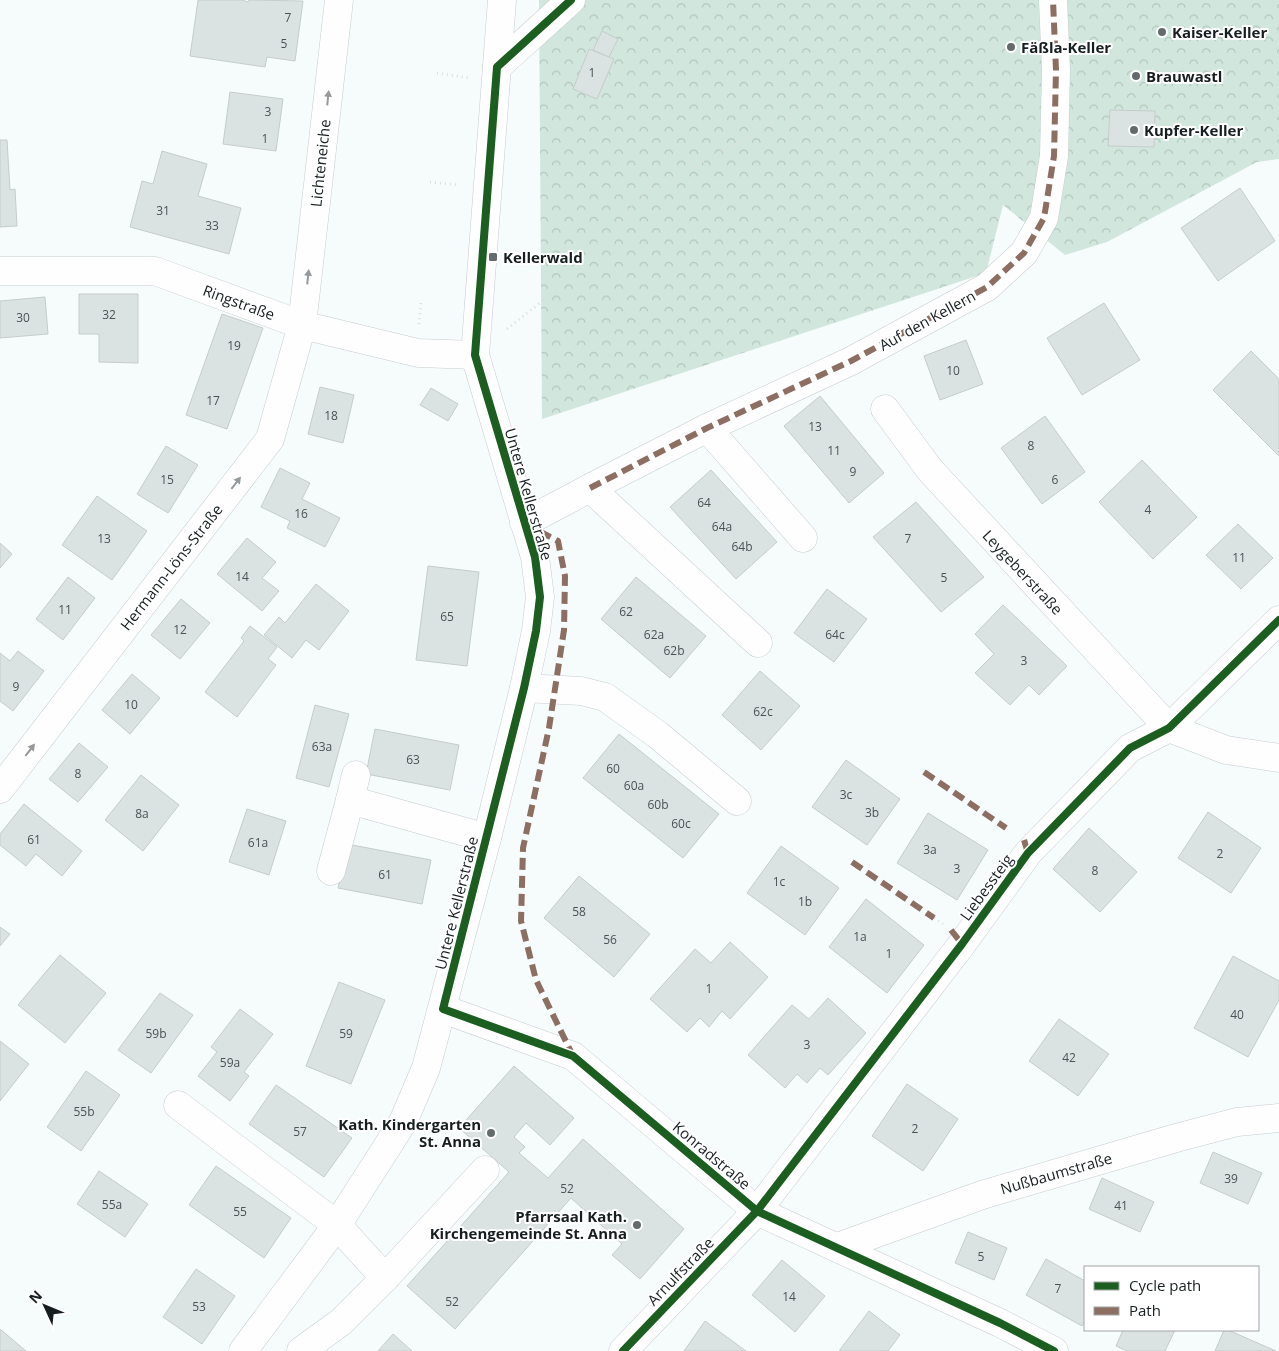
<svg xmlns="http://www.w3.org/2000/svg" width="1279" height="1351" font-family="'Open Sans',sans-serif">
<defs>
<pattern id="forest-crowns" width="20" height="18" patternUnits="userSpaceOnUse" patternTransform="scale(1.25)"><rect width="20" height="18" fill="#d1e7dd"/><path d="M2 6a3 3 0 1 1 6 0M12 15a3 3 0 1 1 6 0" fill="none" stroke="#b3c6bd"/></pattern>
</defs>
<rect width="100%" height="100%" fill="#f6fbfc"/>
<polygon fill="url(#forest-crowns)" points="539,0 1279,0 1279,159 1257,162 1107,242 1065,255 1003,205 986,273 542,419"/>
<g fill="#dae2e2" stroke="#c6cccc">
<polygon points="198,0 242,0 248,2 249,0 303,1 295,61 267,57 265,67 190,56"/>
<polygon points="602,31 618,39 609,57 593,50"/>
<polygon points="589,49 614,59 597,99 573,89"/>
<polygon points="230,92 283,99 276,151 223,144"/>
<polygon points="1110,110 1155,111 1154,147 1108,146"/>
<polygon points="0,140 7,140 10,190 15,189 17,226 0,227"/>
<polygon points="162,151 207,164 198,196 241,208 229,254 130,227 142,181 153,184"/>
<polygon points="1240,188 1275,241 1218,281 1181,228"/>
<polygon points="79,294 138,294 138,363 99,362 99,334 79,334"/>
<polygon points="45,297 48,334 0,338 0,301"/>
<polygon points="1104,303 1140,360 1082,395 1047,338"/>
<polygon points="222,314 263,328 227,429 186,415"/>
<polygon points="966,340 983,384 940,400 924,356"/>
<polygon points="1251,351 1279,379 1279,456 1213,390"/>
<polygon points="320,387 354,395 343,443 308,434"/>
<polygon points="431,388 458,404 448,421 420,405"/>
<polygon points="820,396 884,473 849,503 784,426"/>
<polygon points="1045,416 1085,472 1042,504 1001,448"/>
<polygon points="166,446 198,465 168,513 137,494"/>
<polygon points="1142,460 1197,517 1153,559 1099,502"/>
<polygon points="280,468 310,483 302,499 340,518 325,547 287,528 290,521 261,507"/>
<polygon points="711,470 777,542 736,579 670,507"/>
<polygon points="97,496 147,531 112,580 62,545"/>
<polygon points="916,502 984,577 941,612 873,537"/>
<polygon points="1238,524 1273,558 1241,589 1206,555"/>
<polygon points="247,538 276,562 262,578 279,591 262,611 217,574"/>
<polygon points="0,543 12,554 0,568"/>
<polygon points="428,566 479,572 467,666 416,660"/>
<polygon points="68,577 95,598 63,640 36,619"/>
<polygon points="636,577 706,636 670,678 601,619"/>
<polygon points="316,584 349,611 319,650 306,640 292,658 264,635 279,617 285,623"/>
<polygon points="827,589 867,619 834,662 794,633"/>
<polygon points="181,599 210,623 180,659 151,635"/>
<polygon points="1003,605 1067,666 1039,695 1029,685 1010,705 975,673 994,654 975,634"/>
<polygon points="250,626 277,647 268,659 276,665 237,717 205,692 244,641 241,638"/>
<polygon points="18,651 44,671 13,711 0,701 0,653 10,661"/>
<polygon points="760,671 800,706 761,750 722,715"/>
<polygon points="132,674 160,698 130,734 102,710"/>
<polygon points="315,705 349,714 329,787 296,778"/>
<polygon points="375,729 459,745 450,790 366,774"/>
<polygon points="619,734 719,814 683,858 583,778"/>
<polygon points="79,743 108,767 78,802 49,779"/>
<polygon points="846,760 900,799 867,845 812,807"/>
<polygon points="141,775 179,805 143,851 105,820"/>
<polygon points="24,804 82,851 62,876 36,854 26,866 0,845 0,834"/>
<polygon points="247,809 286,821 269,875 229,862"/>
<polygon points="1208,812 1261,848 1231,893 1178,858"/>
<polygon points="928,813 988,850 957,900 897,863"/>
<polygon points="1089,828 1137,872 1100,912 1053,869"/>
<polygon points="347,844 431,860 422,904 338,888"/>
<polygon points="781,846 839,888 805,935 747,893"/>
<polygon points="579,876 650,934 614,977 544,918"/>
<polygon points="866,899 924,945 887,993 829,947"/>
<polygon points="0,927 10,934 0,946"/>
<polygon points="730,942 768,977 730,1019 722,1011 709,1027 700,1018 687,1032 650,999 695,949 711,963"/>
<polygon points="60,955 106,993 65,1043 18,1005"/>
<polygon points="1233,956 1279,981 1279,1000 1248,1057 1194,1028"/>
<polygon points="339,982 385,1000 351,1084 306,1066"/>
<polygon points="160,993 193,1015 151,1073 118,1050"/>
<polygon points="828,998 866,1033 828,1075 820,1068 807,1083 797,1074 785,1088 748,1055 792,1005 809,1019"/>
<polygon points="240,1009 273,1034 244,1072 249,1076 230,1101 198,1076 217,1052 211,1047"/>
<polygon points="1059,1019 1109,1054 1078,1096 1029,1061"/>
<polygon points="0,1041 29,1064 0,1101"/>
<polygon points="514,1066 574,1118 550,1145 526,1123 514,1137 525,1147 519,1153 548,1178 583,1139 684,1229 640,1279 612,1255 622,1244 571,1198 455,1329 407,1286 509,1172 459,1128"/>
<polygon points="86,1071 120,1095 81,1151 47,1127"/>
<polygon points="907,1084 958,1119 923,1171 872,1136"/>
<polygon points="276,1085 352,1138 324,1177 249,1124"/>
<polygon points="1213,1152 1262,1173 1248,1204 1200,1183"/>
<polygon points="216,1166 291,1218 264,1258 189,1205"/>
<polygon points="99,1171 148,1204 125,1237 77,1204"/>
<polygon points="1102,1178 1154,1202 1140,1232 1089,1209"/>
<polygon points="968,1232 1007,1248 994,1280 955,1263"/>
<polygon points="1046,1259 1085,1281 1085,1321 1082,1326 1026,1295"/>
<polygon points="782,1260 825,1296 795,1332 752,1295"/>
<polygon points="196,1269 235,1296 202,1344 163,1317"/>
<polygon points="869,1311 900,1335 888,1351 839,1351"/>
<polygon points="705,1321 746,1351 684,1351"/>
<polygon points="0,1329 26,1351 0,1351"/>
<polygon points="1123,1330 1175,1330 1165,1351 1127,1351 1116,1346"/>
<polygon points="1224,1330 1228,1330 1276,1351 1215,1351"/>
<polygon points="393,1334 412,1351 378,1351"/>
</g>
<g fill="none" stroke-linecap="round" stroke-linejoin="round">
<g stroke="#c7cdcf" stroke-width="29">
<g id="minor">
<polyline points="497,67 571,0"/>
<polyline points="0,271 155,271 302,325 418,353 475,355"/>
<polyline points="885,409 930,470 1169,728 1226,750 1279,758"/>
<polyline points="707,428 803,538"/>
<polyline points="590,488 707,428 851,361 987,287 1024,253 1044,218 1054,156 1056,70 1053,0"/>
<polyline points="524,523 590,488 758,643"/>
<polyline points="524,688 581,691 605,697 658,735 737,801"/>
<polyline points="356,775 350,800 487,838"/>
<polyline points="0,789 270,439 302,325 339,0"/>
<polyline points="331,871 350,800"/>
<polyline points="443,1009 573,1056 757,1211 1000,1323 1054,1351"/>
<polyline points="178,1105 337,1225 385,1278 485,1170"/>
<polyline points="838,1247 982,1195 1176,1138 1237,1122 1279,1118"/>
<polyline points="243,1351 337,1225 403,1122 426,1068 487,838 524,688 536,631 540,597 535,557 475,355 502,0"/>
<polyline points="301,1351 341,1322 385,1278"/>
<polyline points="623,1351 757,1211 962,944 1028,853 1130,748 1169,728 1279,620"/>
</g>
</g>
<g stroke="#dddfe0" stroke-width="3" stroke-dasharray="1 4" stroke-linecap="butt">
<polyline points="437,73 469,78"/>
<polyline points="430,182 459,185"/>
<polyline points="419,324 421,302"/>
<polyline points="507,329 556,290 638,198 817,98 915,0"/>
<polyline points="934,918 943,924"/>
</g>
<use href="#minor" stroke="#fefeff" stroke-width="28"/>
<g stroke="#8d6e63" stroke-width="6" stroke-dasharray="12 6" stroke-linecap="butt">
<polyline points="590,488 707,428 851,361 987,287 1024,253 1044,218 1054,156 1056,70 1053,0"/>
<polyline points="524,523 558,541 565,576 564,630 549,728 523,848 521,921 536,980 573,1056"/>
<polyline points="924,772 1006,828"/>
<polyline points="1024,840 1028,853"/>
<polyline points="852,862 934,918"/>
<polyline points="951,930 962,944"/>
</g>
<g stroke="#fff" stroke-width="11">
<g id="cycleway">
<polyline points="571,0 497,67 475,355 535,557 540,597 536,631 524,688 443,1009 573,1056 757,1211 1000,1323 1054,1351"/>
<polyline points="623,1351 757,1211 962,944 1028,853 1130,748 1169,728 1279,620"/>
</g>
</g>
<use href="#cycleway" stroke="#1b5e20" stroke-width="8"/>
</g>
<defs><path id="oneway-solid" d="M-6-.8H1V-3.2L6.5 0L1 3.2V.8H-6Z" transform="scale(1.25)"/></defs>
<g fill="#96999b">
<use href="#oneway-solid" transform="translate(328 98) rotate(-84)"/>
<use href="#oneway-solid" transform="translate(308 277) rotate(-84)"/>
<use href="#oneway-solid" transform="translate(236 483) rotate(-52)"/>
<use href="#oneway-solid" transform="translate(30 750) rotate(-52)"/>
</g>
<g fill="#646b6d" stroke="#fff" stroke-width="2">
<circle cx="1162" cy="32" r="5"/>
<circle cx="1011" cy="47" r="5"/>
<circle cx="1136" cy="76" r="5"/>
<circle cx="1134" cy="130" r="5"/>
<rect x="488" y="252" width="10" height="10" rx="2.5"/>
<circle cx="491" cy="1133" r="5"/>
<circle cx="637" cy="1225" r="5"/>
</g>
<g text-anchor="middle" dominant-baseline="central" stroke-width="4" stroke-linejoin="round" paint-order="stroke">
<g font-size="12" fill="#4a5254">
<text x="288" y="17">7</text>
<text x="284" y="43">5</text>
<text x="592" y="72">1</text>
<text x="268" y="111">3</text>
<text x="265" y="138">1</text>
<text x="163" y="210">31</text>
<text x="212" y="225">33</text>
<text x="109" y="314">32</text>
<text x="23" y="317">30</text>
<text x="234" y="345">19</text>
<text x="953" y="370">10</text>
<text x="213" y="400">17</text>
<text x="331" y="415">18</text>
<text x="815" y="426">13</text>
<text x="1031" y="445">8</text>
<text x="834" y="450">11</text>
<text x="853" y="471">9</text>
<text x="167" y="479">15</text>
<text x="1055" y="479">6</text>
<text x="704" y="502">64</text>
<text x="1148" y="509">4</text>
<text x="301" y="513">16</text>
<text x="722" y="526">64a</text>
<text x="104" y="538">13</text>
<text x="908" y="538">7</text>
<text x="742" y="546">64b</text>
<text x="1239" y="557">11</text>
<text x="242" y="576">14</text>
<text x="944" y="577">5</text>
<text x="65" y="609">11</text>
<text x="626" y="611">62</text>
<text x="447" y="616">65</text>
<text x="180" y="629">12</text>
<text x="654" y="634">62a</text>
<text x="835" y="634">64c</text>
<text x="674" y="650">62b</text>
<text x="1024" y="660">3</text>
<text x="16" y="686">9</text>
<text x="131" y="704">10</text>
<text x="763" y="711">62c</text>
<text x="322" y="746">63a</text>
<text x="413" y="759">63</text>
<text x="613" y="768">60</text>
<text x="78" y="773">8</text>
<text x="634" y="785">60a</text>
<text x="846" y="794">3c</text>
<text x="658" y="804">60b</text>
<text x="872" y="812">3b</text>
<text x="142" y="813">8a</text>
<text x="681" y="823">60c</text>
<text x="34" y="839">61</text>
<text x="258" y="842">61a</text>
<text x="930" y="849">3a</text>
<text x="1220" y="853">2</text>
<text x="957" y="868">3</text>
<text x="1095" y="870">8</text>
<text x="385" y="874">61</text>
<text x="779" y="881">1c</text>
<text x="805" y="901">1b</text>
<text x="579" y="911">58</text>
<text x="860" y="936">1a</text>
<text x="610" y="939">56</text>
<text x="889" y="953">1</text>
<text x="709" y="988">1</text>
<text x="1237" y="1014">40</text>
<text x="156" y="1033">59b</text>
<text x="346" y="1033">59</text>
<text x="807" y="1044">3</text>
<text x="1069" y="1057">42</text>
<text x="230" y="1062">59a</text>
<text x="84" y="1111">55b</text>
<text x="915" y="1128">2</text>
<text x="300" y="1131">57</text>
<text x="1231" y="1178">39</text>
<text x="567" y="1188">52</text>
<text x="112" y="1204">55a</text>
<text x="1121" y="1205">41</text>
<text x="240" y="1211">55</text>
<text x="981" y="1256">5</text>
<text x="1058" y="1288">7</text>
<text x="789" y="1296">14</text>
<text x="452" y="1301">52</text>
<text x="199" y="1306">53</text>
</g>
<g font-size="15" font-weight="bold" fill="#161e20" stroke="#fff" text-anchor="start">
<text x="1172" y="32">Kaiser-Keller</text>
<text x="1021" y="47">Fäßla-Keller</text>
<text x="1146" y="76">Brauwastl</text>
<text x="1144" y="130">Kupfer-Keller</text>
<text x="503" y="257">Kellerwald</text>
<text x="481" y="1124" text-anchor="end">Kath. Kindergarten<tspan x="481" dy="17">St. Anna</tspan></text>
<text x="627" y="1216" text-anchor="end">Pfarrsaal Kath.<tspan x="627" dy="17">Kirchengemeinde St. Anna</tspan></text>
</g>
<g font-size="15" fill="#161e20" stroke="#fff">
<text transform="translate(320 163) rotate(-84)">Lichteneiche</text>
<text transform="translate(239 302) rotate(20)">Ringstraße</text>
<text transform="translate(927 320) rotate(-29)">Auf den Kellern</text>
<text transform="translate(529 494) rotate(74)">Untere Kellerstraße</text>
<text transform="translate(171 567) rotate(-52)">Hermann-Löns-Straße</text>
<text transform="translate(1023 572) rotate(47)">Leygeberstraße</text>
<text transform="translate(986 887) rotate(-54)">Liebessteig</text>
<text transform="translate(456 903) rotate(-76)">Untere Kellerstraße</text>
<text transform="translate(712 1155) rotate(40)">Konradstraße</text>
<text transform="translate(1056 1173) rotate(-16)">Nußbaumstraße</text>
<text transform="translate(680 1271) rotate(-46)">Arnulfstraße</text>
</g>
</g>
<rect x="1084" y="1266" width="175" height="65" fill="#ffffff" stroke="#a2a5a6"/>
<rect x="1094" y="1282" width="25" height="8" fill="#1b5e20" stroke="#a2a5a6"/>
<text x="1129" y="1291" font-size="15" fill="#161e20">Cycle path</text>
<rect x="1094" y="1307" width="25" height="8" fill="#8d6e63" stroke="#a2a5a6"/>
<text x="1129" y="1316" font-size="15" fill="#161e20">Path</text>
<g transform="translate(45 1306) rotate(314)" stroke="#ffffff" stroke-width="4" paint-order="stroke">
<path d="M0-4L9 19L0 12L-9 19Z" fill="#161e20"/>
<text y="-8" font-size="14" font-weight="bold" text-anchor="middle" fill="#161e20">N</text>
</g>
</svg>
